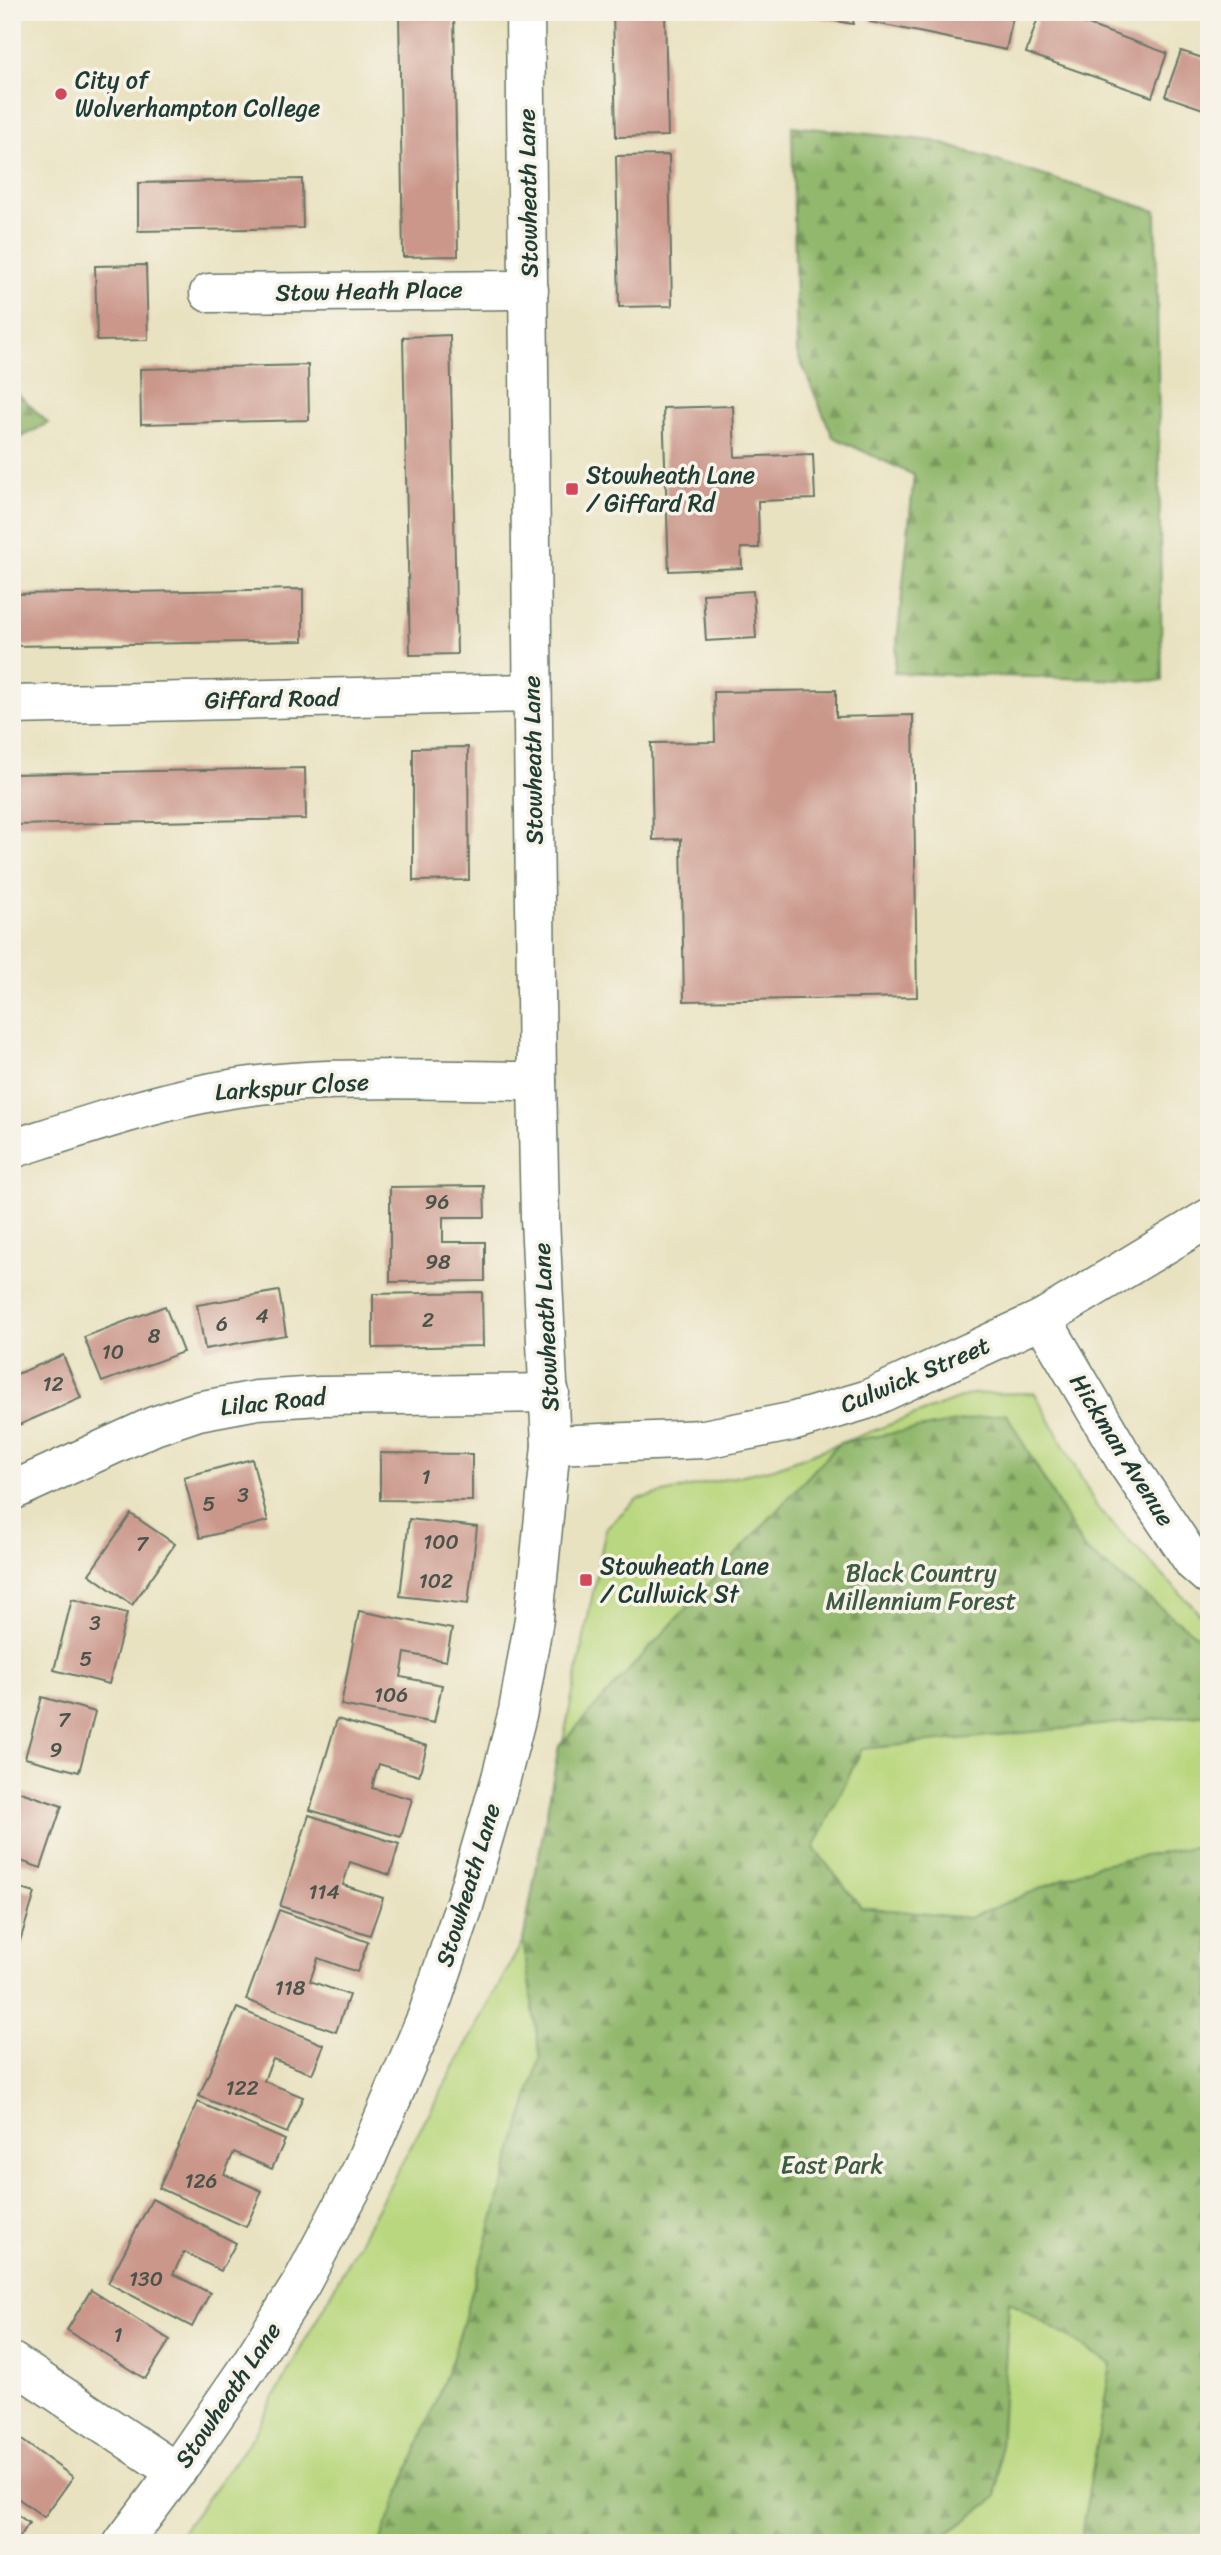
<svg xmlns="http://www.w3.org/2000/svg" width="1221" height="2555" font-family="Sriracha,sans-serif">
<defs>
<pattern id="forest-firs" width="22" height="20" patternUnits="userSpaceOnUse" patternTransform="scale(1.75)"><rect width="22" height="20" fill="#92b86d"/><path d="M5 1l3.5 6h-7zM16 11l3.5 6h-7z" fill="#77975a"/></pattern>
</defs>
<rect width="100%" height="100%" fill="#f7f3e8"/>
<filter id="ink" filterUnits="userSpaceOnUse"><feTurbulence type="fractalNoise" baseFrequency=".0143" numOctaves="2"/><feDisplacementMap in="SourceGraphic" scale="14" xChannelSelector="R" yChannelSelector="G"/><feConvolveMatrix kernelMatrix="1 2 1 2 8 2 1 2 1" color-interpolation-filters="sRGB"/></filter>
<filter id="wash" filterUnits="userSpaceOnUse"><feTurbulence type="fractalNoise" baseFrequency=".00686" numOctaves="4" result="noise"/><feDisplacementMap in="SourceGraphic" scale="28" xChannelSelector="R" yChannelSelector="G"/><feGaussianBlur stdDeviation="1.57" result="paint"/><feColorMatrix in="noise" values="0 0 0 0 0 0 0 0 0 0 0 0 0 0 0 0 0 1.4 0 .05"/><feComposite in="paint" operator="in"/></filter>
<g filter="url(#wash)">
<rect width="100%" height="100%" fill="#e9e2c1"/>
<polygon fill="#b9d77e" stroke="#6c8a59" stroke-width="2" points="1035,1393 1098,1509 1209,1623 1209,2543 174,2543 253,2436 523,1941 606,1528 637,1499 774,1468 971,1394"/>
<g fill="url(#forest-firs)" stroke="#587a50" stroke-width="2">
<polygon points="792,126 934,141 1156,211 1162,681 894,673 914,475 833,437 797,353"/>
<polygon points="12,388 48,423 12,442"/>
<polygon points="1006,1413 1084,1549 1209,1645 1209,1714 862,1749 814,1848 861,1907 969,1918 1097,1865 1209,1844 1209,2543 1082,2543 1082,2529 1111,2364 1009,2301 997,2497 935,2543 380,2543 453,2357 540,2057 523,1941 559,1746 839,1443"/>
</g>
<g id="blocks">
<g fill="#cb978b">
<polygon points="399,12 454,12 458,256 403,257"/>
<polygon points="613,12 665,12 668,136 616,137"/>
<polygon points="787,12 855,12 853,24"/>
<polygon points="872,12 1014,12 1006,50 870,22"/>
<polygon points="1040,12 1052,12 1167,53 1152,97 1026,53"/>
<polygon points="1181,51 1209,60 1209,111 1165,96"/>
<polygon points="669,155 672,306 619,307 616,156"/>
<polygon points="302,179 303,228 138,231 138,183"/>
<polygon points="146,265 148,340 97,341 95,266"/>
<polygon points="450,335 457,654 410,655 403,337"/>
<polygon points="308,365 309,420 141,424 140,369"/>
<polygon points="733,406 735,457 813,454 815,499 758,501 759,548 741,548 742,568 669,571 663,408"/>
<polygon points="303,589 303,641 12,646 12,594"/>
<polygon points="753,591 756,638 706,641 703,594"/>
<polygon points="836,690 836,717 913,715 917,997 684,1001 681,839 653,840 651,743 715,742 714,692"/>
<polygon points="468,747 469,880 413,881 413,748"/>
<polygon points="305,768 306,819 12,825 12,774"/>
<polygon points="484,1186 485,1217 443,1217 443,1242 485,1242 485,1281 390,1282 390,1187"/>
<polygon points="279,1291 286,1335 205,1349 197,1305"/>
<polygon points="482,1292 483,1346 373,1348 373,1294"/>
<polygon points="165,1306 183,1352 102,1382 84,1337"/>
<polygon points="63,1355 81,1398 12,1428 12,1376"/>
<polygon points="380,1453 472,1454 472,1501 380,1500"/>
<polygon points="252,1459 268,1521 200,1538 184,1477"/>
<polygon points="131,1514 175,1544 132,1605 89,1574"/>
<polygon points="409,1519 477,1527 468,1604 400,1596"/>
<polygon points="72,1599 127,1613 109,1684 54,1670"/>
<polygon points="359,1611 452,1629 446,1661 405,1653 401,1677 442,1685 434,1723 341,1705"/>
<polygon points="42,1697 95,1712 79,1772 25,1758"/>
<polygon points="337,1719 427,1746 419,1776 379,1764 375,1776 372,1788 412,1799 401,1837 310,1810"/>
<polygon points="12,1789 62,1806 41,1868 12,1858"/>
<polygon points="309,1815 399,1844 390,1875 350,1862 343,1885 383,1898 370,1935 280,1906"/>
<polygon points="12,1886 35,1893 19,1944 12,1942"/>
<polygon points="279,1910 368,1942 357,1972 318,1958 310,1981 349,1995 336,2032 246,2000"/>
<polygon points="237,2008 324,2045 312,2074 273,2059 268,2070 264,2081 303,2097 287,2133 199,2096"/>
<polygon points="198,2102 285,2140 272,2169 234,2152 224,2174 262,2191 246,2227 159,2188"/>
<polygon points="152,2199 236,2243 221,2271 184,2252 173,2274 210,2293 192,2327 108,2283"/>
<polygon points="91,2290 170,2340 145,2379 67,2330"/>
<polygon points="12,2433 73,2477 44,2517 12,2494"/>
<polygon points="12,2511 29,2523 16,2543 12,2543"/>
</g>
</g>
</g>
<g filter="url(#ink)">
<use href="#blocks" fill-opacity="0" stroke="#667765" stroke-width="2"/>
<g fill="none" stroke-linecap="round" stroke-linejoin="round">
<g stroke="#667765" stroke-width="41">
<g id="street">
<polyline points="209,293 529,290"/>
<polyline points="12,705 532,693"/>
<path d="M 12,1149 C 75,1129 143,1106 207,1093 C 315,1072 428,1081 537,1081"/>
<polyline points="1042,1319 1209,1218"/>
<polyline points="12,1491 154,1426 198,1411 257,1400 320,1396 550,1393"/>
<polyline points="12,2362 176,2472"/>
</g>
</g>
<g stroke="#667765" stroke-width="41">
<g id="secondary">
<polyline points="551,1445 704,1439 795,1421 866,1400 1042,1319 1125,1460 1194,1563 1209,1576"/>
<polyline points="123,2543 176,2472 251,2363 301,2284 361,2171 427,2016 463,1909 501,1778 518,1711 534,1619 551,1445 540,1219 537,1081 525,12"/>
</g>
</g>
<use href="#street" stroke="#fff" stroke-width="38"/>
<use href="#secondary" stroke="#fff" stroke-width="38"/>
</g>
</g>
<g fill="#d1495b" stroke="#f7f3e8" stroke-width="2.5">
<circle cx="61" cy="94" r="7"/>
<rect x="565" y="482" width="14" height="14" rx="3.5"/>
<rect x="579" y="1573" width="14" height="14" rx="3.5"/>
</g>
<g text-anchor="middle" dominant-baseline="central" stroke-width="7" stroke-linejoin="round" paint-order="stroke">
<g font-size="21" fill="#4a544a">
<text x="437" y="1202">96</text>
<text x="438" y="1262">98</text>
<text x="262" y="1316">4</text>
<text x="428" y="1320">2</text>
<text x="222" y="1324">6</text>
<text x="154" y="1336">8</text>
<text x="113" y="1352">10</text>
<text x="53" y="1384">12</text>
<text x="426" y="1477">1</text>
<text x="243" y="1495">3</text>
<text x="209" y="1504">5</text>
<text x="441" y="1542">100</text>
<text x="142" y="1544">7</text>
<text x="436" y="1581">102</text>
<text x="95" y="1623">3</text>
<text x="86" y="1659">5</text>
<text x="391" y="1695">106</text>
<text x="64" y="1720">7</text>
<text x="56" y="1750">9</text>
<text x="324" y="1892">114</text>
<text x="290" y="1988">118</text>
<text x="242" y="2088">122</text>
<text x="201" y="2181">126</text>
<text x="146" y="2279">130</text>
<text x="118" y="2335">1</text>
</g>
<g font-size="24" fill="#1f3d34" stroke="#f7f3e8" text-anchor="start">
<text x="75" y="80">City of<tspan x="75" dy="28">Wolverhampton College</tspan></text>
<text x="586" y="475">Stowheath Lane<tspan x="586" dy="28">/ Giffard Rd</tspan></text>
<text x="600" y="1566">Stowheath Lane<tspan x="600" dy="28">/ Cullwick St</tspan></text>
</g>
<g font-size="24" fill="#1f3d34" stroke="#f7f3e8">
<text transform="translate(528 193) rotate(-91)">Stowheath Lane</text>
<text transform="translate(369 291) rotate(-1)">Stow Heath Place</text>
<text transform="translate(272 699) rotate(-1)">Giffard Road</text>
<text transform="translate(533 760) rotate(-91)">Stowheath Lane</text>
<text transform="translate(292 1087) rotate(-4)">Larkspur Close</text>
<text transform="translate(546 1327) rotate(-93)">Stowheath Lane</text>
<text transform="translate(915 1375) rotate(-23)">Culwick Street</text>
<text transform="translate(273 1402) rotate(-6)">Lilac Road</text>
<text transform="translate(1122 1450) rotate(58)">Hickman Avenue</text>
<text transform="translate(468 1885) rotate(-73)">Stowheath Lane</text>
<text transform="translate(228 2395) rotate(-56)">Stowheath Lane</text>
</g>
<g font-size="24" fill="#3e5c43" stroke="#f7f3e8">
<text x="921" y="1573">Black Country<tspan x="921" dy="28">Millennium Forest</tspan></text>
<text x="832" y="2165">East Park</text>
</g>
</g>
<rect width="1221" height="2555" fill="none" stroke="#f7f3e8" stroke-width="42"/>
</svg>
